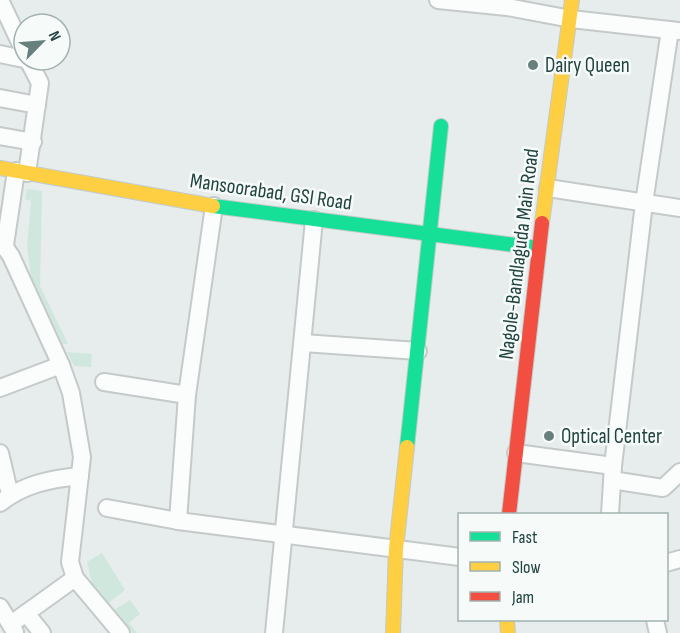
<svg xmlns="http://www.w3.org/2000/svg" width="680" height="633" font-family="'Sofia Sans Condensed',sans-serif">
<rect width="100%" height="100%" fill="#e7edec"/>
<g fill="#cfe7dc">
<polygon points="27,189 42,191 40,286 68,344 63,344 31,276 27,246 31,201 25,199"/>
<polygon points="67,352 92,354 91,367 74,366"/>
<polygon points="102,553 125,590 108,603 92,583 87,562"/>
<polygon points="130,600 140,614 129,623 137,633 132,633 114,610"/>
</g>
<g fill="none" stroke-linecap="round" stroke-linejoin="round">
<g stroke="#c4cac9" stroke-width="20">
<g id="street">
<polyline points="0,0 24,51"/>
<polyline points="438,0 507,7 571,19 678,31"/>
<polyline points="0,54 24,59"/>
<polyline points="0,98 37,105"/>
<polyline points="0,136 33,142"/>
<polyline points="27,173 40,83 28,60"/>
<polyline points="548,188 680,208"/>
<polyline points="0,240 11,256 61,365 71,393 82,457 70,562 75,578 121,633"/>
<polyline points="5,245 16,171"/>
<polyline points="303,343 418,351"/>
<polyline points="104,382 187,395"/>
<polyline points="0,388 61,365"/>
<polyline points="0,453 8,487"/>
<polyline points="516,453 613,466"/>
<polyline points="612,480 663,488 680,472"/>
<path d="M 0,503 C 24,484 50,479 80,476"/>
<polyline points="107,508 178,521 460,557"/>
<polyline points="610,514 613,466 644,203 670,30"/>
<polyline points="178,521 187,395 214,206"/>
<polyline points="666,563 680,559"/>
<polyline points="0,607 15,632"/>
<polyline points="26,613 42,633"/>
<polyline points="655,620 658,633"/>
<polyline points="11,624 75,578"/>
<polyline points="274,633 314,220"/>
</g>
</g>
<g stroke="#c2cbc9" stroke-width="16">
<g id="fast">
<polyline points="213,206 538,248"/>
<polyline points="407,447 441,126"/>
</g>
</g>
<g stroke="#c2cbc9" stroke-width="16">
<g id="slow">
<polyline points="0,168 213,206"/>
<polyline points="542,223 572,0"/>
<polyline points="507,620 508,633"/>
<polyline points="393,633 396,549 407,447"/>
</g>
</g>
<g stroke="#c2cbc9" stroke-width="16">
<polyline id="jam" points="509,514 542,223"/>
</g>
<use href="#street" stroke="#fbfcfc" stroke-width="16"/>
<use href="#fast" stroke="#16e098" stroke-width="14"/>
<use href="#slow" stroke="#ffcf43" stroke-width="14"/>
<use href="#jam" stroke="#f24e42" stroke-width="14"/>
</g>
<g fill="#677f7d" stroke="#f6fbfa" stroke-width="2">
<circle cx="533" cy="65" r="6"/>
<circle cx="549" cy="436" r="6"/>
</g>
<g text-anchor="middle" dominant-baseline="central" stroke-width="5" stroke-linejoin="round" paint-order="stroke">
<g font-size="21" fill="#224441" stroke="#f6fbfa" text-anchor="start">
<text x="545" y="65">Dairy Queen</text>
<text x="561" y="436">Optical Center</text>
</g>
<g font-size="21" fill="#224441" stroke="#f6fbfa">
<text transform="translate(271 192) rotate(8)">Mansoorabad, GSI Road</text>
<text transform="translate(519 254) rotate(-83)">Nagole-Bandlaguda Main Road</text>
</g>
</g>
<rect x="458" y="513" width="210" height="108" fill="#f6fbfa" stroke="#a1b2b0" stroke-width="1.5"/>
<rect x="470" y="532" width="30" height="9" fill="#16e098" stroke="#a1b2b0" stroke-width="1.5"/>
<text x="512" y="543" font-size="18" fill="#224441">Fast</text>
<rect x="470" y="562" width="30" height="9" fill="#ffcf43" stroke="#a1b2b0" stroke-width="1.5"/>
<text x="512" y="573" font-size="18" fill="#224441">Slow</text>
<rect x="470" y="592" width="30" height="9" fill="#f24e42" stroke="#a1b2b0" stroke-width="1.5"/>
<text x="512" y="603" font-size="18" fill="#224441">Jam</text>
<g transform="translate(42 42) rotate(65)"><circle r="28" fill="#f6fbfa" stroke="#a1b2b0" stroke-width="1.5"/>
<path d="M0-4.5L10 22L0 15L-10 22Z" fill="#677f7d"/>
<text y="-9" font-size="16" font-weight="bold" text-anchor="middle" fill="#224441">N</text>
</g>
</svg>
